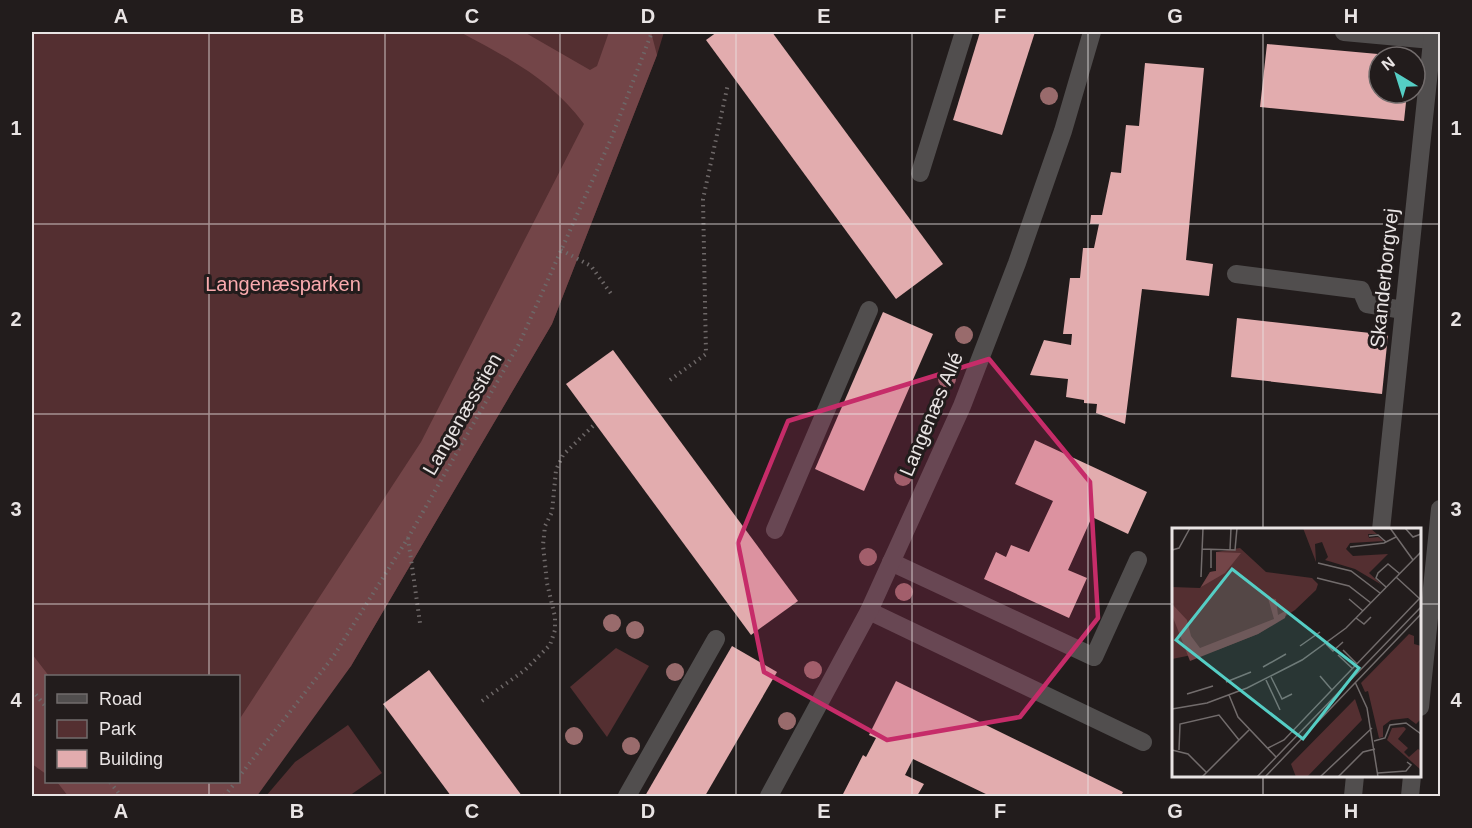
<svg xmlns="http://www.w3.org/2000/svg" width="1472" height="828" font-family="Helvetica,sans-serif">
<rect width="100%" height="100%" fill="#221c1c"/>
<g fill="#542f31" fill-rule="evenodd">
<path d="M 32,32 L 664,32 L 657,55 L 552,324 L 351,666 L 243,796 L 32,796 ZM 46,676 L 238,676 L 238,782 L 46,782 Z"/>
<polygon points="616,648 649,666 607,737 570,687"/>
<polygon points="348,725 382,773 349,796 266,796 295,762"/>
</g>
<g fill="#734548">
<path d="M 460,32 L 524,32 L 590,70 L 597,66 L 609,32 L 651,32 L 657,55 L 552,324 L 351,666 L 257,796 L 68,796 L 57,782 L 238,782 L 239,720 L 421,442 L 584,124 C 550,78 508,58 460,32 Z"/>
<polygon points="32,654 49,676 46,676 46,774 32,764"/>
</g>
<g fill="#e2acae">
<polygon points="717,32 772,32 943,264 896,299 706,40"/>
<polygon points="980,32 1035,32 1002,135 953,120"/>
<polygon points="1267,44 1389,55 1389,57 1379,57 1379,93 1407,93 1404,121 1260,107"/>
<polygon points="1145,63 1204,68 1186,260 1213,264 1209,296 1142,289 1125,424 1096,413 1097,404 1084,403 1084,400 1066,397 1068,379 1030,375 1044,340 1071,345 1072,334 1063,334 1070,278 1080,278 1083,248 1094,248 1099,224 1090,224 1091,215 1102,215 1111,172 1121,173 1126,125 1139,126"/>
<polygon points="883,312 933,334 864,491 815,469"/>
<polygon points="1237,318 1388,335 1382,394 1231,377"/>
<polygon points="613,350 798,601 751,635 566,384"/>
<polygon points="1035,440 1147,492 1128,534 1092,517 1068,570 1087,578 1069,618 984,579 996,552 1006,557 1011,545 1029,552 1053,501 1015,484"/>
<polygon points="732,646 777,672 705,796 645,796"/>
<polygon points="429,670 522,796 451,796 383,704"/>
<polygon points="896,681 1123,792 1121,796 990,796 913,759 905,775 924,784 917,796 842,796 863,755 866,757 876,738 869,735"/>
</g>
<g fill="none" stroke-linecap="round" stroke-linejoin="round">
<g stroke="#6e6868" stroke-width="4" stroke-dasharray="1.5 4.5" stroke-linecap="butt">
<polyline points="561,250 591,266 612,295"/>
<polyline points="670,380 706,354 703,199 728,84"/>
<polyline points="408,538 420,623"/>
<polyline points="32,690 46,707"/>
<polyline points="482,701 525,670 550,645 555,630 555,617 547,583 543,545 545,526 552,512 556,470 563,455 595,424"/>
<polyline points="238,778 333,657 408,538 520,342 611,139 652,32"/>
<polyline points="110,782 121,796"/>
<polyline points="224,796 236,782"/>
</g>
<g stroke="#514e4e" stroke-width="18">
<polyline points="1344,32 1432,40"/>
<polyline points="920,173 964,32"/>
<polyline points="1236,274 1361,290 1367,304 1403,310"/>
<polyline points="775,530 869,310"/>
<polyline points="1381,530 1433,32"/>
<polyline points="891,562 1094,657 1138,560"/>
<polyline points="869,611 1143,742"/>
<polyline points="1420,707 1440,509"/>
<polyline points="627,796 716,639"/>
<polyline points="769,796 869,611 962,406 1017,263 1063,131 1092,32"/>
<polyline points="1353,796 1355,776"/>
<polyline points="1410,796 1412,776"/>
</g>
</g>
<g fill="#996b6c">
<circle cx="1049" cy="96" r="9"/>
<circle cx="964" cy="335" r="9"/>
<circle cx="947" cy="379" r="9"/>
<circle cx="903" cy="477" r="9"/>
<circle cx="868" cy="557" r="9"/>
<circle cx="904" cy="592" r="9"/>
<circle cx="612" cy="623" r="9"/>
<circle cx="635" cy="630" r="9"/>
<circle cx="813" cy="670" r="9"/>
<circle cx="675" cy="672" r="9"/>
<circle cx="787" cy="721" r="9"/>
<circle cx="574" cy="736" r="9"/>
<circle cx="631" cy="746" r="9"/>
</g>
<path fill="#c62c69" fill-opacity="0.2" stroke="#c62c69" stroke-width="4.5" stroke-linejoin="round" d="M 989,359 L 1090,482 L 1098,618 L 1020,717 L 887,740 L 764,672 L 738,543 L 788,421 Z"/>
<path fill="none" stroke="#e9e4e4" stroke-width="1.5" stroke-opacity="0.55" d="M 209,32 L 209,676M 385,32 L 385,796M 560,32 L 560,796M 736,32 L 736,796M 912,32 L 912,796M 1088,32 L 1088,796M 1263,32 L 1263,530M 32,224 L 1440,224M 32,414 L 1440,414M 32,604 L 1174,604M 1420,604 L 1440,604M 1263,776 L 1263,796M 209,782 L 209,796"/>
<g text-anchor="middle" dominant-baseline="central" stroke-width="6" stroke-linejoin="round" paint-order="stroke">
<g font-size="20" fill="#e9e4e4" stroke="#221c1c">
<text transform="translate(1384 278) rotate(-84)">Skanderborgvej</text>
<text transform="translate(462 414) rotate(-60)">Langenæsstien</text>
<text transform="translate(931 414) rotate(-67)">Langenæs Allé</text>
</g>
<g font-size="20" fill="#faabae" stroke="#221c1c">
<text x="283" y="284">Langenæsparken</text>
</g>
</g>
<g transform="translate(1172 528)">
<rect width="249" height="249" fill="#221c1c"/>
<path d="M 131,0 L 198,0 L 205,6 L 196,6 L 197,10 L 206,9 L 212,13 L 178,15 L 174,21 L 181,28 L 216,26 L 197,45 L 210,57 L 183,41 L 153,32 L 156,29 L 150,14 L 143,16 L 144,34 ZM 68,20 L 94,44 L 140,50 L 146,56 L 144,62 L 123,82 L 86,106 L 45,122 L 0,131 L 0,59 L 28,60 L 38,44 L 44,43 L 44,24 ZM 237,106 L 242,108 L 242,116 L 249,118 L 249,191 L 244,196 L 236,190 L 219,192 L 211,198 L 211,209 L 207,210 L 196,163 L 193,164 L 189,155 ZM 183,171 L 190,192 L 135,249 L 124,249 L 119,236 ZM 232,199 L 234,201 L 226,211 L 236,220 L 232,224 L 237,229 L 246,221 L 249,223 L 249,242 L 215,212 L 220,200 Z" fill="#542f31"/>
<path d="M 44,24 L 69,25 L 53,45 L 29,59 L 38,44 L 44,43 ZM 96,70 L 104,71 L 106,87 L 115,82 L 113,90 L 86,106 L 18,133 L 0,87 L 0,76 L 15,92 L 19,108 L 28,120 L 102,91 Z" fill="#734548"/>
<path fill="none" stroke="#726c6c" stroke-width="1.5" d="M 218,0 L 241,32M 233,0 L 241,9 L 249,6M 197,8 L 206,7 L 214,14M 178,19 L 212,15 L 224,9M 30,21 L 63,22 L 65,0M 0,22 L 7,20 L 18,0M 58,22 L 59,0M 146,35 L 179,43 L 208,65M 39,40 L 39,22M 29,49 L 31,0M 224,49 L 248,71M 145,50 L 177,58 L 199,75M 214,59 L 204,50 L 206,45 L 216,36 L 228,46M 177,71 L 191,83M 184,90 L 192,96 L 199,89M 154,116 L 161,123 L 171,114M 128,118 L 148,104M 171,122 L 185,136M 166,127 L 181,141M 91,139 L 114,126M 148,148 L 160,162M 99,149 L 110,171 L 120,166M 94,152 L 108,182M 54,154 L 79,144M 183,154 L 195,180 L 206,249M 15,166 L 41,158M 57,167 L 66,189 L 104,229M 0,181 L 35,175 L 75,160 L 130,132 L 174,100 L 249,24M 202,213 L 213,210 L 218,197 L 234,195 L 249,206M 96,220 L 112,212 L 247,71M 0,222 L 16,226 L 34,244M 7,222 L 8,196 L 47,187 L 67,212M 206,245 L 234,243 L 239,237 L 235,234M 30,249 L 77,202M 85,249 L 249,79M 93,249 L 249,86M 148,249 L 200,200M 166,249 L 191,224 L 203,221"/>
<path fill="#55cec5" fill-opacity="0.15" stroke="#55cec5" stroke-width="3" d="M 60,41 L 187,140 L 131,211 L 4,112 Z"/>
<rect width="249" height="249" fill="none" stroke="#e9e4e4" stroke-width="3"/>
</g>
<rect width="1472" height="828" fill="none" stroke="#221c1c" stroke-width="66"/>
<rect x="45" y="675" width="195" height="108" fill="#221c1c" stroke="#726c6c" stroke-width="1.5"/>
<rect x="57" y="694" width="30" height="9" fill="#514e4e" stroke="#726c6c" stroke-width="1.5"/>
<text x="99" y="705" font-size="18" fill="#e9e4e4">Road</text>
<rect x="57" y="720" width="30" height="18" fill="#542f31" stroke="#726c6c" stroke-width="1.5"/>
<text x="99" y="735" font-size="18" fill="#e9e4e4">Park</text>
<rect x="57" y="750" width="30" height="18" fill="#e2acae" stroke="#726c6c" stroke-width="1.5"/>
<text x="99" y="765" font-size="18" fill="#e9e4e4">Building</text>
<g transform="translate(1397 75) rotate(322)"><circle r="28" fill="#221c1c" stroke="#726c6c" stroke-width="1.5"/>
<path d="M0-4.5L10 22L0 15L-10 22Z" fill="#55cec5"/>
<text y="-9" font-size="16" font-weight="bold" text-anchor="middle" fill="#e9e4e4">N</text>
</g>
<rect x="33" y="33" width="1406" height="762" fill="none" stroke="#e9e4e4" stroke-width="2"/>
<g font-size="20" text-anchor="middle" font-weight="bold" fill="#e9e4e4">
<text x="121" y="23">A</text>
<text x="297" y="23">B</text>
<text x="472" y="23">C</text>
<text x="648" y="23">D</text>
<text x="824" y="23">E</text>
<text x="1000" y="23">F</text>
<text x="1175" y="23">G</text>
<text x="1351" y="23">H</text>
<text x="16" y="135">1</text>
<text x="1456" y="135">1</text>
<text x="16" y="326">2</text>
<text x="1456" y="326">2</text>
<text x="16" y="516">3</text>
<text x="1456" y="516">3</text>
<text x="16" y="707">4</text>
<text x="1456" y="707">4</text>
<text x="121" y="818">A</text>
<text x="297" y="818">B</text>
<text x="472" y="818">C</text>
<text x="648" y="818">D</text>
<text x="824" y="818">E</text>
<text x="1000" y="818">F</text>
<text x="1175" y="818">G</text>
<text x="1351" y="818">H</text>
</g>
</svg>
